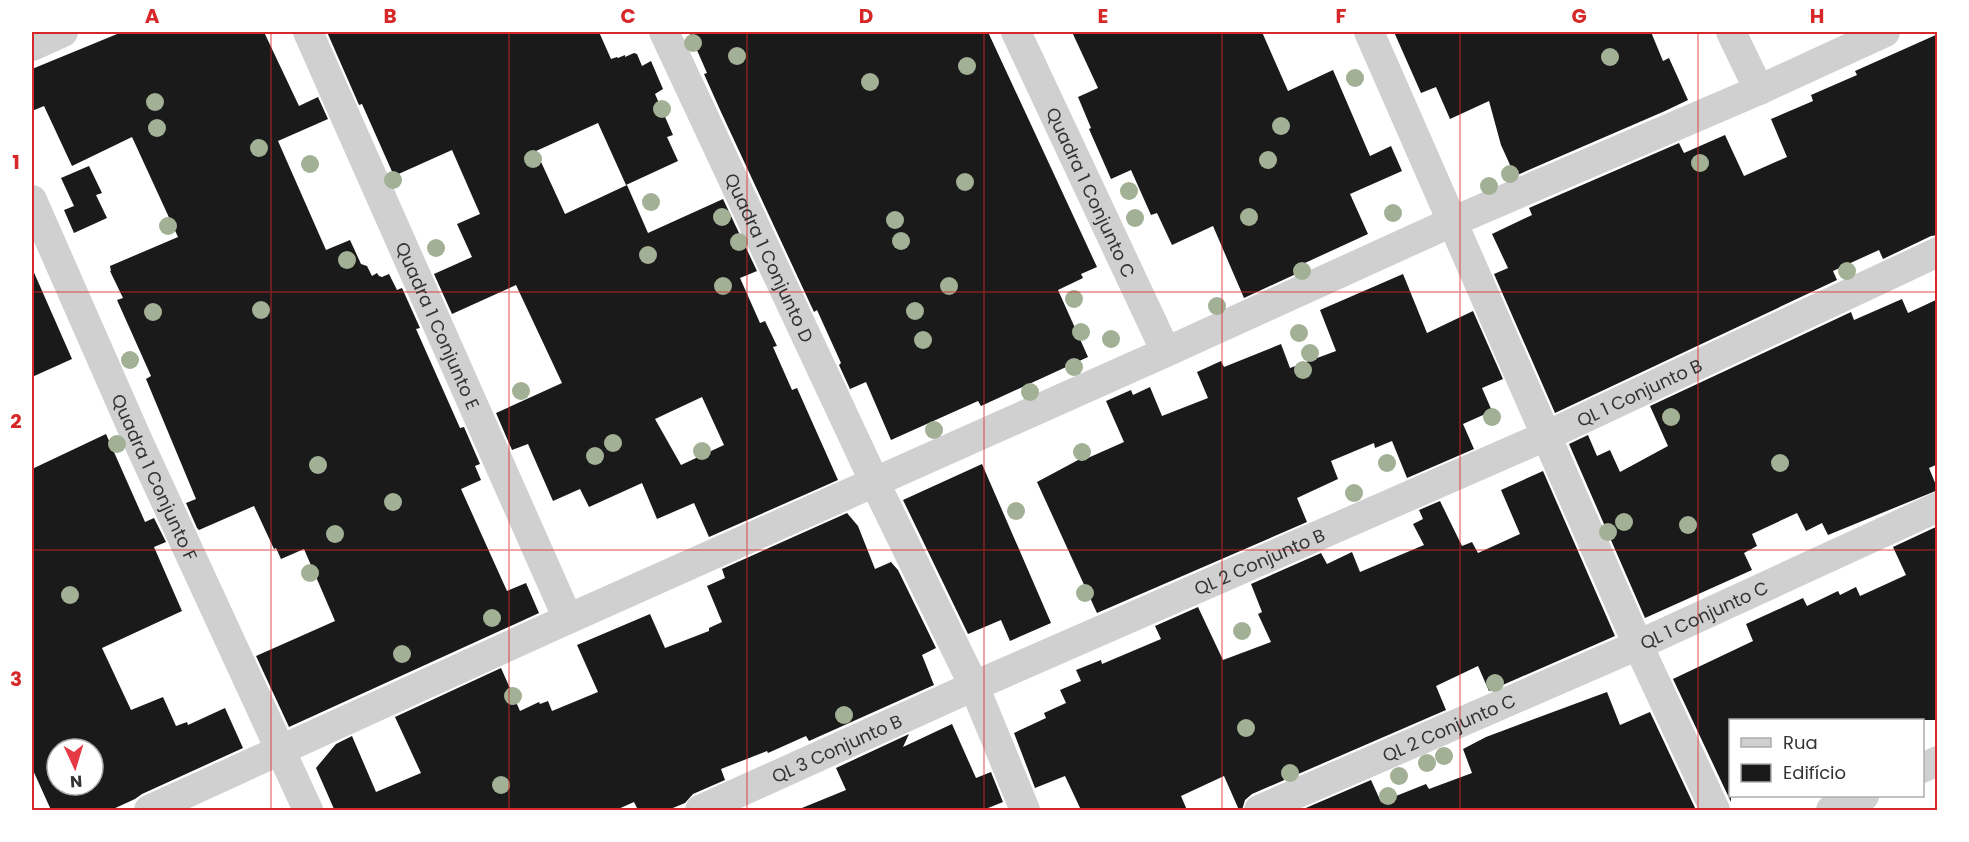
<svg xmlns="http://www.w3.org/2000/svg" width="1969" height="842" font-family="Poppins,sans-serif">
<rect width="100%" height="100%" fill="#fff"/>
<g fill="#1a1a1a" fill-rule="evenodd">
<polygon points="122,32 264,32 299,106 318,97 328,119 278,141 326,250 350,240 361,264 367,266 372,276 377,273 379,276 382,277 389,274 397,290 402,288 420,328 416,329 460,428 464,427 480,464 475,466 481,480 461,489 507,591 526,583 539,613 289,727 256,656 335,621 304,549 281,559 276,548 274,549 254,506 199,530 197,528 186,503 196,499 146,379 151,376 117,300 123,298 110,271 111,271 110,266 178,237 132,137 72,166 44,106 32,111 32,69"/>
<path d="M 327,32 L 599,32 L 611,59 L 617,57 L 618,58 L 625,55 L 625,57 L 634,53 L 637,54 L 642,66 L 651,61 L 663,89 L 655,94 L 673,135 L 667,137 L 678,161 L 626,185 L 598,123 L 536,151 L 565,214 L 627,185 L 648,233 L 723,199 L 757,271 L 740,278 L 760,323 L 765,321 L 777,346 L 773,347 L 792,390 L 797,388 L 838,480 L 709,537 L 694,503 L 657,519 L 642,483 L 589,507 L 580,489 L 553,501 L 528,444 L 512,450 L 496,413 L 562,383 L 516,285 L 452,314 L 434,274 L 472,257 L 457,224 L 480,214 L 452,150 L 394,176 L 362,104 L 359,105 ZM 702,397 L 724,445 L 681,465 L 655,419 Z"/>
<polygon points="689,32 988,32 1097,267 1081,274 1083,278 1058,290 1088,357 981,406 978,401 891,440 866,382 850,389 839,365 841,363 817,310 814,312 721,112 704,74 707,73"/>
<polygon points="1072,32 1262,32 1288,91 1333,70 1370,156 1391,146 1402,171 1350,194 1368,234 1294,268 1296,274 1244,298 1213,226 1172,245 1157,213 1151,215 1131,170 1111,179 1089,129 1091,128 1078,97 1098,88"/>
<polygon points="1394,32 1651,32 1663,61 1669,58 1688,100 1665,111 1515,176 1501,145 1489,101 1450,119 1436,87 1421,93"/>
<polygon points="1938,34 1938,235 1931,236 1883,259 1879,250 1833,271 1837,280 1555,413 1494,274 1508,268 1492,234 1532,215 1529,208 1679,143 1684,153 1725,135 1744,176 1787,157 1771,119 1813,101 1811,95 1857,75 1855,71"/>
<polygon points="89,166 102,193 96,195 107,218 74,233 64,210 74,206 61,178"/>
<polygon points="32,268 72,359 32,377"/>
<polygon points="1403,274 1427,333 1473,311 1503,379 1482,388 1492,411 1463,424 1474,449 1407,478 1392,441 1375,448 1374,443 1331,461 1338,479 1297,498 1307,522 1097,613 1037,482 1080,459 1081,461 1124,442 1106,401 1131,390 1133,395 1150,387 1162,416 1208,398 1197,372 1221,361 1224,367 1281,344 1290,368 1336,351 1320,310"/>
<polygon points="1902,299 1908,313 1938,299 1938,464 1929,468 1938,490 1828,535 1822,523 1806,531 1797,513 1752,534 1757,546 1744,553 1752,570 1645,618 1569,444 1588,435 1597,456 1610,450 1620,472 1668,446 1650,406 1851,312 1854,320"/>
<path d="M 106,434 L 145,522 L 154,518 L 166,542 L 154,547 L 182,611 L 102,648 L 131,710 L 163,697 L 176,726 L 187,722 L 188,725 L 225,708 L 243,748 L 142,794 L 135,799 L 111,810 L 51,810 L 32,768 L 32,469 ZM 57,749 L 93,749 L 93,785 L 57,785 Z"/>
<polygon points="982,464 1051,623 1010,641 1001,620 968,634 903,500"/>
<polygon points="1543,471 1615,636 1489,691 1478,666 1436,686 1446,710 1252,794 1245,800 1242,810 1239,810 1224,776 1181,796 1187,810 1081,810 1065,776 1035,788 1014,733 1046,718 1044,713 1066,703 1060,690 1081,681 1076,670 1101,660 1102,664 1161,639 1155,626 1198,607 1223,660 1271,642 1258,614 1262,612 1251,584 1321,553 1327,564 1352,552 1360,572 1424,545 1413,524 1423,519 1419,510 1440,501 1462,546 1472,542 1478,553 1520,534 1501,490"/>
<polygon points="847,513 858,526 875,569 891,562 898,570 936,648 922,655 934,685 809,741 806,736 768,753 767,751 721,769 725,780 693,794 685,803 668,810 638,810 634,802 616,810 333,810 334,809 316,768 336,744 352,736 376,792 421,773 395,717 501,668 520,711 539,702 540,704 548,701 552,711 598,692 577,645 650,614 665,648 709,631 709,628 722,622 707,586 725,578 722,569"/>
<polygon points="1938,526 1938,720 1731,720 1731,802 1673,679 1753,641 1746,624 1803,598 1807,606 1838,591 1840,595 1856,587 1860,596 1906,575 1893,547"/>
<polygon points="1607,692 1620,725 1650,712 1696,810 1301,810 1371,780 1381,802 1426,784 1429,789 1472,773 1463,749 1486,737"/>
<polygon points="952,724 976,778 991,772 1003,802 983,810 797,810 846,790 836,768 909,734 903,747"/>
</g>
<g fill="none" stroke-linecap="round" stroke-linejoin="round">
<g stroke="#d0d0d0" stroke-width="30">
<path id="s1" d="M 308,32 L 568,619"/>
<path id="s2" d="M 664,32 L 875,483 L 974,686 L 1025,810"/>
<path id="s3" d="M 1016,32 L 1166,352"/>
<polyline points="1369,32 1638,645 1715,810"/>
<polyline points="1731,32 1759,90"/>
<polyline points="32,46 63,32"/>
<path id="s4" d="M 32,200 L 137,439 L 308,810"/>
<polyline points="1922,768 1938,761"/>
<polyline points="149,810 568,619 1166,352 1454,221 1759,90 1885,32"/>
<path id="s5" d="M 700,810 L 974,686 L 1546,436 L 1938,252"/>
<path id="s6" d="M 1259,810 L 1638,645 L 1938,507"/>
<polyline points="1831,810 1864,796"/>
</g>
</g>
<g fill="#a2b095">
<circle cx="693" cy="43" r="9"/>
<circle cx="737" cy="56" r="9"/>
<circle cx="1610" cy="57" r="9"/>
<circle cx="967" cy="66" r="9"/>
<circle cx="1355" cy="78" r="9"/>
<circle cx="870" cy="82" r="9"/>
<circle cx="155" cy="102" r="9"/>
<circle cx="662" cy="109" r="9"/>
<circle cx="1281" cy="126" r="9"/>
<circle cx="157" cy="128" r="9"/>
<circle cx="259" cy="148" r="9"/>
<circle cx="533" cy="159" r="9"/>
<circle cx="1268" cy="160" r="9"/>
<circle cx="1700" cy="163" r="9"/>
<circle cx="310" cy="164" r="9"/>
<circle cx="1510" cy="174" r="9"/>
<circle cx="393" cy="180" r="9"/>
<circle cx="965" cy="182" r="9"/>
<circle cx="1489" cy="186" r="9"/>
<circle cx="1129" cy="191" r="9"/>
<circle cx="651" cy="202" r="9"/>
<circle cx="1393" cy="213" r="9"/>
<circle cx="722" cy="217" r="9"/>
<circle cx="1249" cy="217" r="9"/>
<circle cx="1135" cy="218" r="9"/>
<circle cx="895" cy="220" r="9"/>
<circle cx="168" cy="226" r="9"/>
<circle cx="901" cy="241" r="9"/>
<circle cx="739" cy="242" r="9"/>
<circle cx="436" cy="248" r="9"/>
<circle cx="648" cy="255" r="9"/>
<circle cx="347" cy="260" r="9"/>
<circle cx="1302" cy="271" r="9"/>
<circle cx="1847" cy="271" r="9"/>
<circle cx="723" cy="286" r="9"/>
<circle cx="949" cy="286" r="9"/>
<circle cx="1074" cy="299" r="9"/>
<circle cx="1217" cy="306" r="9"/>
<circle cx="261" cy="310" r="9"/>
<circle cx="915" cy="311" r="9"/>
<circle cx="153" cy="312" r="9"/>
<circle cx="1081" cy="332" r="9"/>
<circle cx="1299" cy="333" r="9"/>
<circle cx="1111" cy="339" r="9"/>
<circle cx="923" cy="340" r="9"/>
<circle cx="1310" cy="353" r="9"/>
<circle cx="130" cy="360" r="9"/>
<circle cx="1074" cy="367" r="9"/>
<circle cx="1303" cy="370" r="9"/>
<circle cx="521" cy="391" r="9"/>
<circle cx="1030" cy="392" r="9"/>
<circle cx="1492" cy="417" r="9"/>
<circle cx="1671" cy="417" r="9"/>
<circle cx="934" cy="430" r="9"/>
<circle cx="613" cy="443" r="9"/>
<circle cx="117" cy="444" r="9"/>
<circle cx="702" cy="451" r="9"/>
<circle cx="1082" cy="452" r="9"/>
<circle cx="595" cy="456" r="9"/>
<circle cx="1387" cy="463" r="9"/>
<circle cx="1780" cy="463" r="9"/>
<circle cx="318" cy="465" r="9"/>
<circle cx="1354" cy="493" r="9"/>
<circle cx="393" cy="502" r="9"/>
<circle cx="1016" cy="511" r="9"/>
<circle cx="1624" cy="522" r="9"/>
<circle cx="1688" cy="525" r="9"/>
<circle cx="1608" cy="532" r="9"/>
<circle cx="335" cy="534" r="9"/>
<circle cx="310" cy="573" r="9"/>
<circle cx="1085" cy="593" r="9"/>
<circle cx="70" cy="595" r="9"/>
<circle cx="492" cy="618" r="9"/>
<circle cx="1242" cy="631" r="9"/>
<circle cx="402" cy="654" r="9"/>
<circle cx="1495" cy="683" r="9"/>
<circle cx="513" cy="696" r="9"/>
<circle cx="844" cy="715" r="9"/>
<circle cx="1246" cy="728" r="9"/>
<circle cx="1444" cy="756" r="9"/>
<circle cx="1427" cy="763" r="9"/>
<circle cx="1290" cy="773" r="9"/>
<circle cx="1399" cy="776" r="9"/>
<circle cx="501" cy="785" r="9"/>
<circle cx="1388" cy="796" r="9"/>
</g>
<path fill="none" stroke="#d62828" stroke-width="1.5" stroke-opacity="0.55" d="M 271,32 L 271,810M 509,32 L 509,810M 747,32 L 747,810M 984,32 L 984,810M 1222,32 L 1222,810M 1460,32 L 1460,810M 1698,32 L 1698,810M 32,292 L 1938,292M 32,550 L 1938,550"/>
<g text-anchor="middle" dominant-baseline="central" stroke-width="6" stroke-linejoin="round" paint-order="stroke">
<g font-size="18" fill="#333" stroke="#fff">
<text stroke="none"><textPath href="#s3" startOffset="177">Quadra 1 Conjunto C</textPath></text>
<text stroke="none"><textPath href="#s2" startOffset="249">Quadra 1 Conjunto D</textPath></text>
<text stroke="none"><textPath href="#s1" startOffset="321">Quadra 1 Conjunto E</textPath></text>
<text stroke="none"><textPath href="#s5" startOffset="1028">QL 1 Conjunto B</textPath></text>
<text stroke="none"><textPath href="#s4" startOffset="303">Quadra 1 Conjunto F</textPath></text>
<text stroke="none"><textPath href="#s5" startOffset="612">QL 2 Conjunto B</textPath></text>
<text stroke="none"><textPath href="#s6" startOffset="486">QL 1 Conjunto C</textPath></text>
<text stroke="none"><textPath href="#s6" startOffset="207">QL 2 Conjunto C</textPath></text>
<text stroke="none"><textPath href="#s5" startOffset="150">QL 3 Conjunto B</textPath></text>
</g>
</g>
<rect width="1969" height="842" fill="none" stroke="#ffffff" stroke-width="66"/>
<rect x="1729" y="719" width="195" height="78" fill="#ffffff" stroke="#adadad" stroke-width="1.5"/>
<rect x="1741" y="738" width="30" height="9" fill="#d0d0d0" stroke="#adadad" stroke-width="1.5"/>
<text x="1783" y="749" font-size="18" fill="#333333">Rua</text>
<rect x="1741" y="764" width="30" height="18" fill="#1a1a1a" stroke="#adadad" stroke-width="1.5"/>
<text x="1783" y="779" font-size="18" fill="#333333">Edifício</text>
<g transform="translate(75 767) rotate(176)"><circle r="28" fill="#ffffff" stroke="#adadad" stroke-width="1.5"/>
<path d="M0-4.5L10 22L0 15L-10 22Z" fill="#e63946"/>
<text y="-9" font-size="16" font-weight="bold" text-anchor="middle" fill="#333333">N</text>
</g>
<rect x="33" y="33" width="1903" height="776" fill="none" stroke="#d62828" stroke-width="2"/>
<g font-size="20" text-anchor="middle" font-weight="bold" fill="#d62828">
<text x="152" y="23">A</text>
<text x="390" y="23">B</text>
<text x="628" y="23">C</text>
<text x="866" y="23">D</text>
<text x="1103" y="23">E</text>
<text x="1341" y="23">F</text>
<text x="1579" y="23">G</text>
<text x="1817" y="23">H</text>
<text x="16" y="169">1</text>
<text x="16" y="428">2</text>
<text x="16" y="686">3</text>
</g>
</svg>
